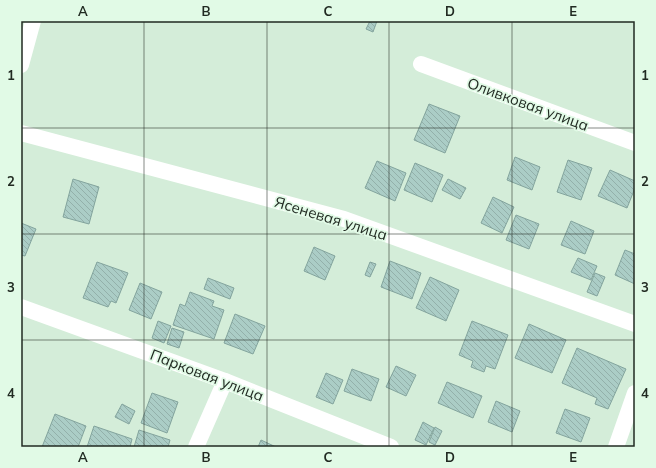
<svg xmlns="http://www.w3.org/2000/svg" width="656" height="468" font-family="Mulish,sans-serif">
<defs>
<pattern id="building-back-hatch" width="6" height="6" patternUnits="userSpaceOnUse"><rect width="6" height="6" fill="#abcdc6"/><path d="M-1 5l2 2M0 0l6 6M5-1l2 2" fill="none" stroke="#93b0aa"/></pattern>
</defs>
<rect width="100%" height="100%" fill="#d4edd9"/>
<g fill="url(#building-back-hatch)" stroke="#83a49d">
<polygon points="370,21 377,21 373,32 366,29"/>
<polygon points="429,104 460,116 445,153 414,140"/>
<polygon points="515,157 540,167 532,190 507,180"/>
<polygon points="568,160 592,168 581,200 557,192"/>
<polygon points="377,161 406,173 395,201 365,188"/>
<polygon points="415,163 443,175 432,202 404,190"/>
<polygon points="610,170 635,181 635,188 627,208 598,196"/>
<polygon points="73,179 99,187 89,224 63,217"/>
<polygon points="448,179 466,188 460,199 442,190"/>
<polygon points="493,197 514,207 502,233 481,223"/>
<polygon points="516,215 539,224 529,249 506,240"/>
<polygon points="571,221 594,231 585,254 561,245"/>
<polygon points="21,223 36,229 25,256 21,255"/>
<polygon points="314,247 335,256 325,280 304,271"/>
<polygon points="625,250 635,254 635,284 615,275"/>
<polygon points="578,258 597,266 591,280 571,272"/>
<polygon points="390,261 421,273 412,299 381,287"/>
<polygon points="97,262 128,273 116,303 111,301 108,307 83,298"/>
<polygon points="370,262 376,264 370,277 365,275"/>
<polygon points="595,273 605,277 597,296 587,292"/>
<polygon points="430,277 459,290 446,321 416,308"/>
<polygon points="208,278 234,288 230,299 204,289"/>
<polygon points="140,283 162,292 151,319 129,310"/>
<polygon points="190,292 214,301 212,306 224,310 214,339 173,325 180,304 185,306"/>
<polygon points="235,314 265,326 253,354 224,343"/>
<polygon points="158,321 171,326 164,343 152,338"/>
<polygon points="472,321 508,335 495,369 486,366 484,372 471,367 473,361 459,355"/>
<polygon points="529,324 566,340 552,373 515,358"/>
<polygon points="172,328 184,332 179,348 167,344"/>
<polygon points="577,348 626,369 608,409 595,404 597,398 562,383"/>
<polygon points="396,366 416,375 406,396 386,387"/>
<polygon points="352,369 379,379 371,401 344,391"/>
<polygon points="326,373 343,380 333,404 316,397"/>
<polygon points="447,382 482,396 473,418 438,403"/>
<polygon points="152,393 178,402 167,433 141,423"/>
<polygon points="496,401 520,411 512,432 488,422"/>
<polygon points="122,404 135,411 129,424 115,417"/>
<polygon points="565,409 590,418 581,442 556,433"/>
<polygon points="55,414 86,426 78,447 42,447"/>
<polygon points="423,422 434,428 426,445 415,440"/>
<polygon points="94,426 132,439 130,447 87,447"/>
<polygon points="435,427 442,431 435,445 429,442"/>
<polygon points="139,430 170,440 168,447 134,447"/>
<polygon points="261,440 276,447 258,447"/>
</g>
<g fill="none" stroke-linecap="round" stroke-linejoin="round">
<g stroke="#fff" stroke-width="16">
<polyline points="421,64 635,143"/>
<polyline points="21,65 33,21"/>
<polyline points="21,133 344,219 635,324"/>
<polyline points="21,307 225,381 391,447"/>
<polyline points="196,447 225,381"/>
<polyline points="616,447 635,393"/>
</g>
</g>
<path fill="none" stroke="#212a22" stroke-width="1" stroke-opacity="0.55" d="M 144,21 L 144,447M 267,21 L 267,447M 389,21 L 389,447M 512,21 L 512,447M 21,128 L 635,128M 21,234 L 635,234M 21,340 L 635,340"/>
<g text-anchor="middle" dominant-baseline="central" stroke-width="3.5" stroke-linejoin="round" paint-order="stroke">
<g font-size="15" fill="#212a22" stroke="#e1fae6">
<text transform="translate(528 104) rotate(20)">Оливковая улица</text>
<text transform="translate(331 218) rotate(17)">Ясеневая улица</text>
<text transform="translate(207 375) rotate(21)">Парковая улица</text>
</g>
</g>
<rect width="656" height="468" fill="none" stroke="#e1fae6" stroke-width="44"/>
<rect x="22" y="22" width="612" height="424" fill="none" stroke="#212a22" stroke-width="1.5"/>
<g font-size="13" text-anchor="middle" font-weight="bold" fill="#212a22">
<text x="83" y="16">A</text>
<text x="206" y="16">B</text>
<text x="328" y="16">C</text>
<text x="450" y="16">D</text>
<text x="573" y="16">E</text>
<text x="11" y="80">1</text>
<text x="645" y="80">1</text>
<text x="11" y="186">2</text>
<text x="645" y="186">2</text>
<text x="11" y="292">3</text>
<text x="645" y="292">3</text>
<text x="11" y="398">4</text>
<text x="645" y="398">4</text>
<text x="83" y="462">A</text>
<text x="206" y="462">B</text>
<text x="328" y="462">C</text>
<text x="450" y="462">D</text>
<text x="573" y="462">E</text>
</g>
</svg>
